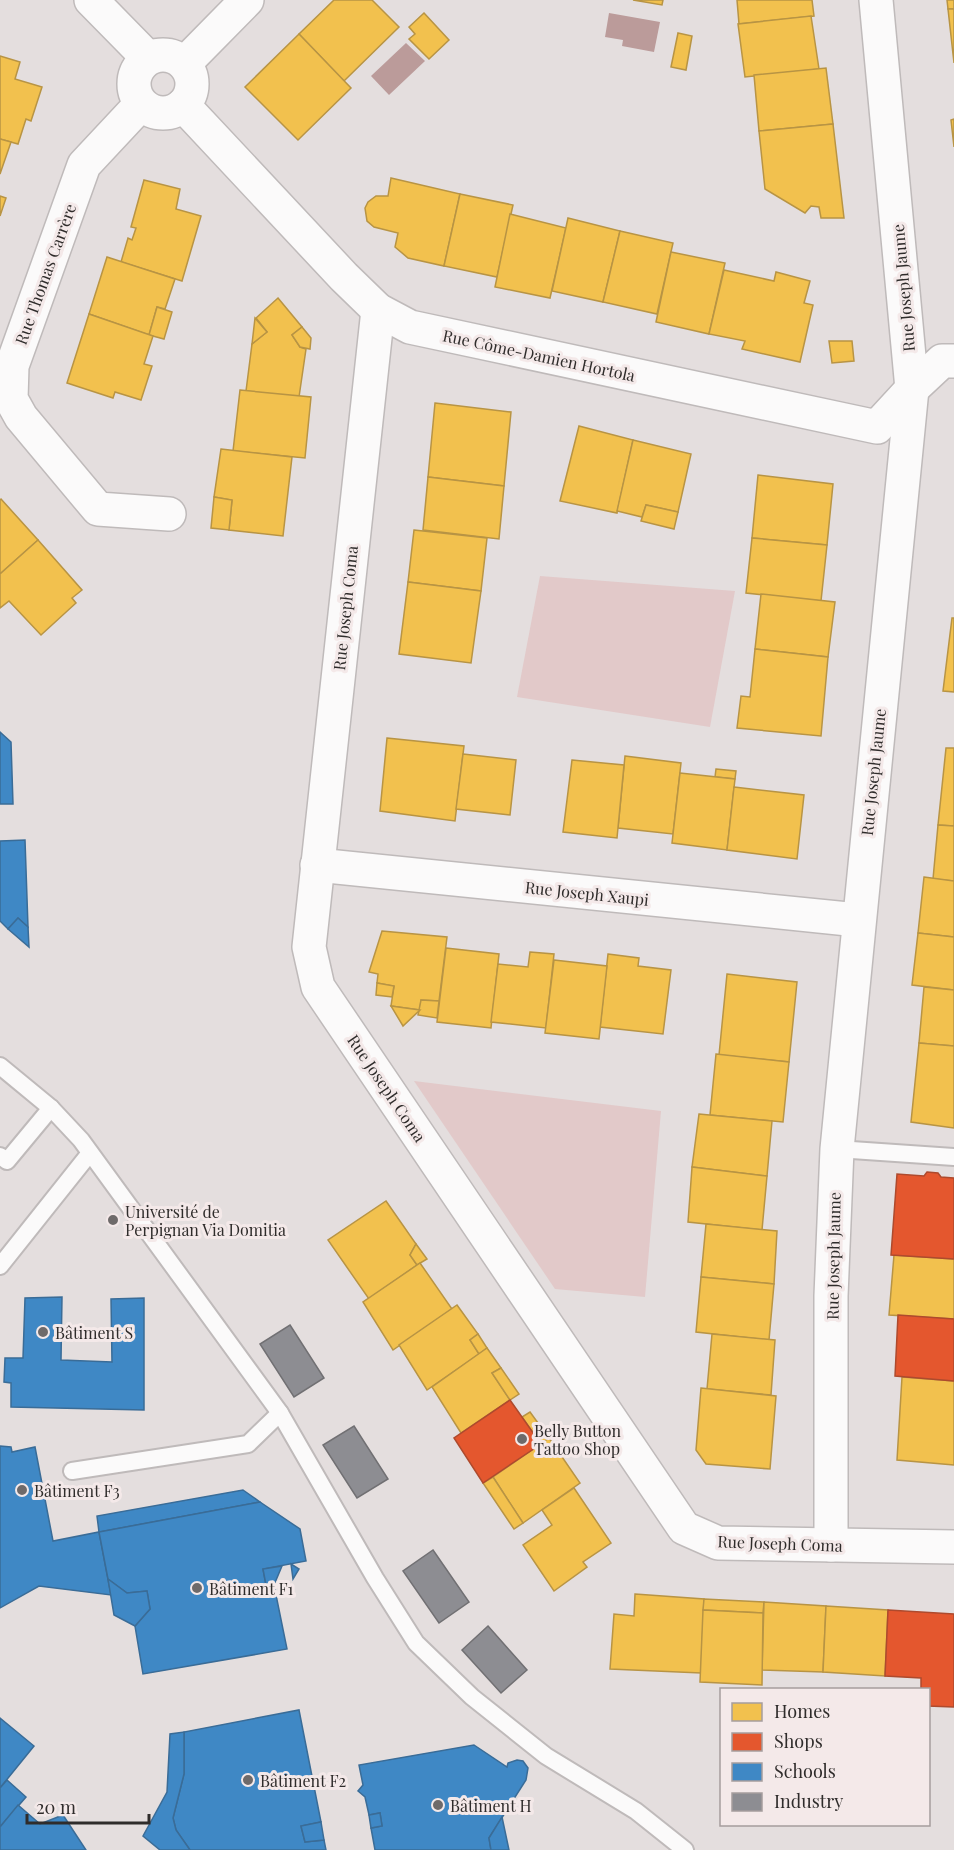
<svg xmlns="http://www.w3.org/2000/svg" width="954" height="1850" font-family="'Playfair Display',serif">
<rect width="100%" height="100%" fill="#e4dede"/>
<g fill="#e2c9c9">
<polygon points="540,576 735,591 710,727 517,697"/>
<polygon points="414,1081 661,1111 645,1297 555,1289"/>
</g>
<g fill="#bb9b9a">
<polygon points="609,13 660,22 654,52 622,46 623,40 605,37"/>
<polygon points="406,43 425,61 389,95 371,76"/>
</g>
<g fill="#f2c14e" stroke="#b89444" stroke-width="1.5">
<polygon points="334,0 372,0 399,27 344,81 299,34"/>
<polygon points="633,0 663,0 662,5"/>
<polygon points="737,0 812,0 814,16 739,24"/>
<polygon points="947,0 954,0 954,9 948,9"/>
<polygon points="948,9 954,9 954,63"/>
<polygon points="424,13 449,40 429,59 409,39 415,34 409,27"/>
<polygon points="811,16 819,69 745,77 738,24"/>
<polygon points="678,33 692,36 686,70 671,67"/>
<polygon points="299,34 351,88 298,140 245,87"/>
<polygon points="0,56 20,62 15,79 42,87 31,121 26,119 18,144 0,139"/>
<polygon points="826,68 833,124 759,131 754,75"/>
<polygon points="954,119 954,147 951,120"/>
<polygon points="833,124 844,218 821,218 819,207 811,206 805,213 765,189 759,131"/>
<polygon points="0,139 11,142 0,174"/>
<polygon points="391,178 460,194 444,266 408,258 395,247 398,233 374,227 367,221 365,208 368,202 376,196 388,196"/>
<polygon points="144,180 180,189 176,209 201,216 182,281 121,262 128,238 132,240 136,228 131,227"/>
<polygon points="460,194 513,205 497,277 444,266"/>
<polygon points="0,196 6,198 0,216"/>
<polygon points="510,214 566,228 550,298 495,287"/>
<polygon points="568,218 620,231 603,302 552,291"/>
<polygon points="620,231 673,243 657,314 603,302"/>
<polygon points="671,252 725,263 709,334 656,322"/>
<polygon points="107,257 175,279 165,309 157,307 149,335 89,314"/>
<polygon points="724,270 774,281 776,272 810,281 804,303 813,305 800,362 742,349 745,341 709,334"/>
<polygon points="278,298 302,327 292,335 300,347 306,349 299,397 246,391 252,344 267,332 256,318"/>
<polygon points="157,307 172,312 164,339 149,335"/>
<polygon points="89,314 153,336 144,364 152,366 141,400 115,392 113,398 67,383"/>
<polygon points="255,318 267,332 252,344"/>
<polygon points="302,327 311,338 310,349 300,347 292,335"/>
<polygon points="829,341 852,341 854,361 832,363"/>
<polygon points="240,390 311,397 305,458 233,451"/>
<polygon points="435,403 511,412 504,486 428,477"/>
<polygon points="579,426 633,440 617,513 560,501"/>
<polygon points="633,440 691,454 678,512 646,505 642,517 617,511"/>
<polygon points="221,449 292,457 283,536 229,530 232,500 214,497"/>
<polygon points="758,475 833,484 827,545 752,538"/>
<polygon points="428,477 504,486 499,539 423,530"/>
<polygon points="214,497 232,500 229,530 211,528"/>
<polygon points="1,499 38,540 0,574 0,500"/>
<polygon points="646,505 678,512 674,529 641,521"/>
<polygon points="414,530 487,538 481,591 408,582"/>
<polygon points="752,538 827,545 821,601 746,593"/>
<polygon points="38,540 82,590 72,598 76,603 41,635 9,601 0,608 0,574"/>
<polygon points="408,582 481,591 471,663 399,654"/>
<polygon points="761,594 835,602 828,657 755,649"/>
<polygon points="952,618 954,618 954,692 943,691"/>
<polygon points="755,649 828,657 821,736 737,728 741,696 750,697"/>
<polygon points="387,738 464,746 455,821 380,811"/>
<polygon points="946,748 954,748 954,826 938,825"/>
<polygon points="463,754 516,760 510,815 456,809"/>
<polygon points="625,756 681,763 673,834 618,828"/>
<polygon points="572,760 624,765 617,838 563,832"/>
<polygon points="716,769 736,771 735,779 715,777"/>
<polygon points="680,773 735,779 727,850 672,843"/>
<polygon points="734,787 804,795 797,859 727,850"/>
<polygon points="938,825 954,826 954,881 933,879"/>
<polygon points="924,877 954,881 954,937 918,933"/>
<polygon points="382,931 447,937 439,1001 421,1000 420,1010 391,1006 394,986 377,983 378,974 369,972"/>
<polygon points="918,933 954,937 954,990 912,985"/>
<polygon points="446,948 499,954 491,1028 437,1022"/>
<polygon points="530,952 554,954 546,1028 491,1022 498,964 528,967"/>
<polygon points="608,954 639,958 638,966 671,970 663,1034 600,1027"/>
<polygon points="554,960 607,966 599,1039 545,1033"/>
<polygon points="727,974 797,982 789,1062 719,1055"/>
<polygon points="377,983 394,986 392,997 376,995"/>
<polygon points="924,987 954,990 954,1046 919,1043"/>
<polygon points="421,1000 439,1001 437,1018 418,1015"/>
<polygon points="391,1006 420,1010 403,1026"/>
<polygon points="919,1043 954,1046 954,1128 911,1122"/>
<polygon points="716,1054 789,1062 783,1122 710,1115"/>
<polygon points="699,1114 772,1121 767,1176 692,1167"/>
<polygon points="692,1167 767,1176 762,1230 688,1222"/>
<polygon points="386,1201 416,1244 410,1255 417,1265 369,1299 328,1240"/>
<polygon points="706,1224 777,1231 774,1284 701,1277"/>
<polygon points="416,1244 427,1259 417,1265 410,1255"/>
<polygon points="894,1255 954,1259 954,1319 889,1315"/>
<polygon points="420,1263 452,1309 393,1350 363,1302"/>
<polygon points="701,1277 774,1284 769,1340 696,1332"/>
<polygon points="457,1305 478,1334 470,1340 479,1354 427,1390 399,1345"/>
<polygon points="478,1334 487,1348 479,1354 470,1340"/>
<polygon points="712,1334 775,1340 771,1395 707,1389"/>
<polygon points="487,1348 501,1368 492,1373 510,1400 461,1433 432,1387"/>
<polygon points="501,1368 519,1394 510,1400 492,1373"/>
<polygon points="902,1377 954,1381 954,1465 897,1460"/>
<polygon points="701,1388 776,1396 770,1469 706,1464 696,1450"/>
<polygon points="530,1412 549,1438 541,1444 522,1417"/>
<polygon points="549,1438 580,1483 523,1523 493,1477"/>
<polygon points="493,1477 523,1523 514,1529 483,1483"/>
<polygon points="574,1488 611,1543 583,1562 587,1567 554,1591 523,1545 552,1525 542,1510"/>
<polygon points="635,1594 704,1599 701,1673 610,1669 614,1614 634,1616"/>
<polygon points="704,1599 764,1602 763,1613 703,1610"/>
<polygon points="764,1602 826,1606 823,1672 762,1670"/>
<polygon points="826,1606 888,1610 885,1676 823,1672"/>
<polygon points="703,1610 763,1613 762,1685 700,1682"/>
</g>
<g fill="#e4572e" stroke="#ae4a2d" stroke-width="1.5">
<polygon points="927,1172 938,1173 941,1177 954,1178 954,1259 891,1255 897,1174 924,1176"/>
<polygon points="898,1315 954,1319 954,1381 895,1376"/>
<polygon points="510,1400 541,1444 483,1483 454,1438"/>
<polygon points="888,1610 954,1614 954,1707 928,1706 928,1690 921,1690 921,1678 885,1676"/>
</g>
<g fill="#3f88c5" stroke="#3a6c97" stroke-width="1.5">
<polygon points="0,732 11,742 13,804 0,804"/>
<polygon points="25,840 28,927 18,918 8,929 0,921 0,841"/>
<polygon points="18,918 28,927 29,947 8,929"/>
<polygon points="62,1297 61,1360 112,1362 111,1299 144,1298 144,1410 11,1407 11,1383 4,1382 5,1358 23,1358 25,1298"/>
<polygon points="0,1446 11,1447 12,1452 35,1447 53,1541 99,1532 111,1595 39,1586 0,1608"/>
<polygon points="243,1490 260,1502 99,1532 97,1516"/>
<polygon points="260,1502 300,1529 306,1561 263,1569 266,1585 274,1585 287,1649 143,1674 135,1626 150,1609 147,1591 127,1593 108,1579 99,1532"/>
<polygon points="291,1564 299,1569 293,1579"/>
<polygon points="282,1566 274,1585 266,1585 263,1569"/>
<polygon points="108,1579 127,1593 147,1591 150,1609 135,1626 114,1615"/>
<polygon points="299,1710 321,1822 301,1826 305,1842 324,1840 326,1850 190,1850 176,1830 173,1818 184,1774 184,1732"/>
<polygon points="0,1718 34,1746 0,1788"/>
<polygon points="184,1732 184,1774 173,1818 176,1830 190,1850 160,1850 143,1836 167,1792 170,1734"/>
<polygon points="474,1745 507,1767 508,1763 517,1760 523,1761 528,1768 526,1780 489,1838 491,1850 375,1850 371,1828 382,1826 380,1813 369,1815 365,1797 358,1791 363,1785 359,1765"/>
<polygon points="7,1780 26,1797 0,1827 0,1788"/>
<polygon points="18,1805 40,1824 63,1815 86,1850 0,1850 0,1827"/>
<polygon points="380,1813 382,1826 371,1828 369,1815"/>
<polygon points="502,1817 509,1850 491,1850 489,1838"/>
<polygon points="321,1822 324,1840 305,1842 301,1826"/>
</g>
<g fill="#8d8d92" stroke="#717073" stroke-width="1.5">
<polygon points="290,1325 324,1378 294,1397 260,1344"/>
<polygon points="354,1426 388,1479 357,1498 323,1445"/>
<polygon points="433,1550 469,1602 439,1623 403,1571"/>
<polygon points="488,1626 527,1670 501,1693 462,1650"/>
</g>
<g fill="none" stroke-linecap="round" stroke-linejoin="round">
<g stroke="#bfbaba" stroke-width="20">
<g id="service">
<polyline points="0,1066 51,1108 81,1140 280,1413 375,1578 416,1643 472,1697 546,1756 636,1811 685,1850"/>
<polyline points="837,1149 954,1157"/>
<polyline points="0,1156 7,1161 51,1108"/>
<polyline points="0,1266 90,1153"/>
<polyline points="72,1471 248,1444 280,1413"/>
</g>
</g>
<g stroke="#bfbaba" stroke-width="36">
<g id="minor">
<polyline points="91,0 148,58"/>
<circle cx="163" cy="84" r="29"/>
<polyline points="185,63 247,0"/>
<polyline points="141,104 84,165 12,366 11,399 21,417 98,509 169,514"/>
<polyline points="183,105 344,277 378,310 410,327 877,427 912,389 942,361 954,361"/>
<polyline points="378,310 309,947 318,987 684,1528 718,1543 954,1547"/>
<polyline points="317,865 858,920"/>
<polyline points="831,1545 831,1296 837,1149 912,389 876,0"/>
</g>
</g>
<use href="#service" stroke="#fbfafa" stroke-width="16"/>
<use href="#minor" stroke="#fbfafa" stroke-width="33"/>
</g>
<g fill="#6e6a6a" stroke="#f4e9e9" stroke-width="2">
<circle cx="113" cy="1220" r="6"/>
<circle cx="43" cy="1332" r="6"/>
<circle cx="522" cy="1439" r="6"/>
<circle cx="22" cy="1490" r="6"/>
<circle cx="197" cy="1588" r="6"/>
<circle cx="248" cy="1780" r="6"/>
<circle cx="438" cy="1805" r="6"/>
</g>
<g text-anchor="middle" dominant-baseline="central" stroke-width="6" stroke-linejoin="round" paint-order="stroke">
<g font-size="16" fill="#2f2c2b" stroke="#f4e9e9">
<text transform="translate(45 274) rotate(-70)">Rue Thomas Carrère</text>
<text transform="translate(903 288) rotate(-95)">Rue Joseph Jaume</text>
<text transform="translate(539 355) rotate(12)">Rue Côme-Damien Hortola</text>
<text transform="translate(345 608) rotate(-84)">Rue Joseph Coma</text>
<text transform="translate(873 772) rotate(-84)">Rue Joseph Jaume</text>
<text transform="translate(587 893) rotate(6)">Rue Joseph Xaupi</text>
<text transform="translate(387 1088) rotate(56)">Rue Joseph Coma</text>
<text transform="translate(833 1256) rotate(-89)">Rue Joseph Jaume</text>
<text transform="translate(780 1543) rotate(2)">Rue Joseph Coma</text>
</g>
<g font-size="16" fill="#2f2c2b" stroke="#f4e9e9" text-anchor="start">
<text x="125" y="1211">Université de<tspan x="125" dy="18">Perpignan Via Domitia</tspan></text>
<text x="55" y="1332">Bâtiment S</text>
<text x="534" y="1430">Belly Button<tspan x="534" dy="18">Tattoo Shop</tspan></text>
<text x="34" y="1490">Bâtiment F3</text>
<text x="209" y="1588">Bâtiment F1</text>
<text x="260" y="1780">Bâtiment F2</text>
<text x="450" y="1805">Bâtiment H</text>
</g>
</g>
<rect x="720" y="1688" width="210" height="138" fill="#f4e9e9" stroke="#a59d9d" stroke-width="1.5"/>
<rect x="732" y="1703" width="30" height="18" fill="#f2c14e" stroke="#a59d9d" stroke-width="1.5"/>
<text x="774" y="1718" font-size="18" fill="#2f2c2b">Homes</text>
<rect x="732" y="1733" width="30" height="18" fill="#e4572e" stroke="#a59d9d" stroke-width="1.5"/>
<text x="774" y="1748" font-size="18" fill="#2f2c2b">Shops</text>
<rect x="732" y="1763" width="30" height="18" fill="#3f88c5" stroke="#a59d9d" stroke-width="1.5"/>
<text x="774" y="1778" font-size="18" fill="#2f2c2b">Schools</text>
<rect x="732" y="1793" width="30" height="18" fill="#8d8d92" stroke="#a59d9d" stroke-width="1.5"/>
<text x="774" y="1808" font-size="18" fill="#2f2c2b">Industry</text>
<path d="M27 1814v9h122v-9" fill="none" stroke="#2f2c2b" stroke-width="3"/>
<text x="36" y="1814" font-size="18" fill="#2f2c2b" stroke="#f4e9e9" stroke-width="4.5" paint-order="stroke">20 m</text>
</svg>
